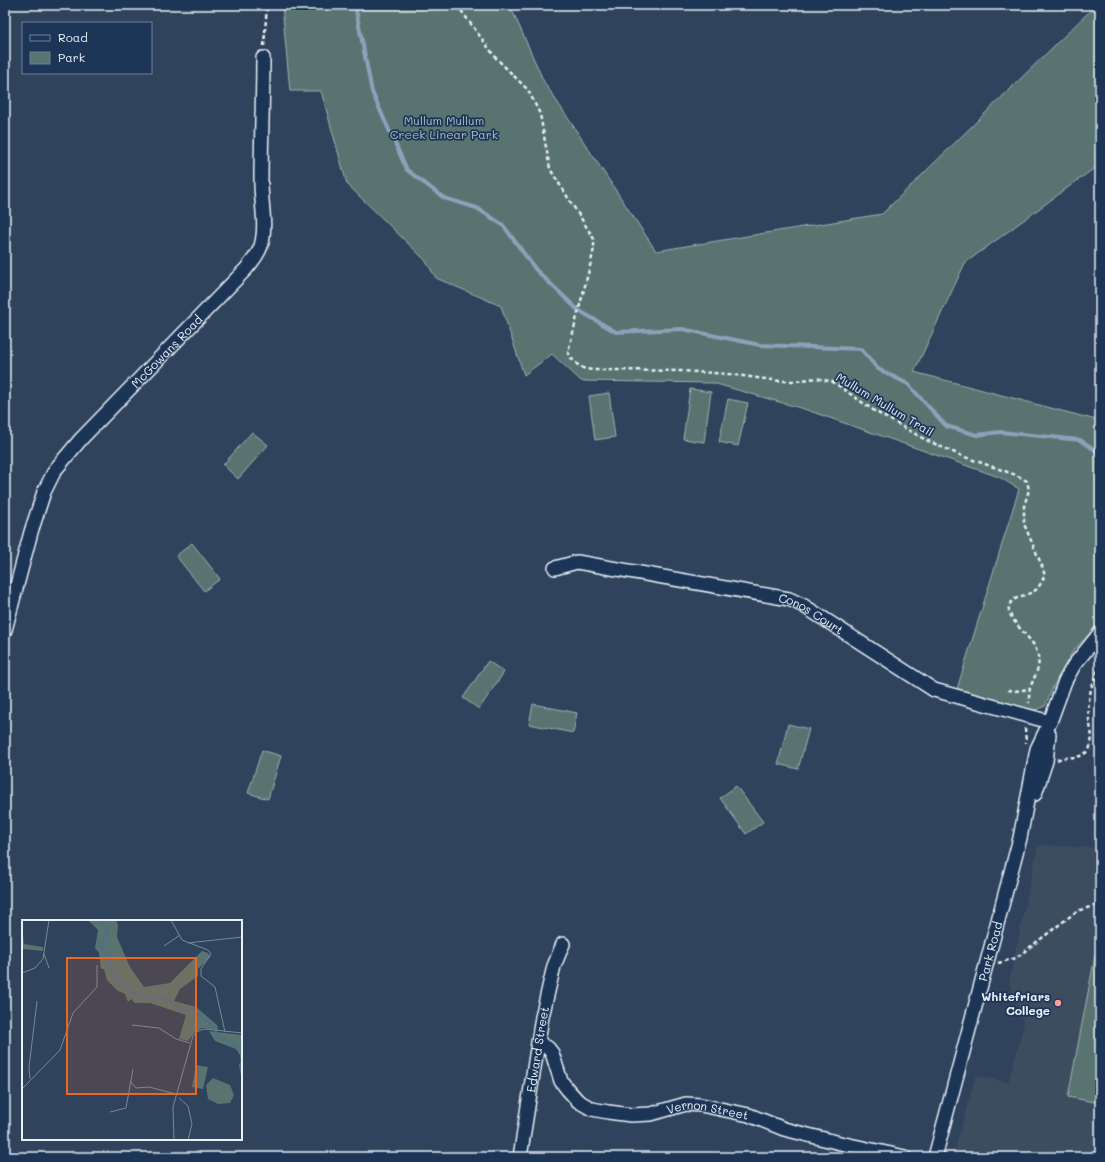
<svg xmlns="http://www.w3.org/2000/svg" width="1105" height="1162" font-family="Mali,sans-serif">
<rect width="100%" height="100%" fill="#30435c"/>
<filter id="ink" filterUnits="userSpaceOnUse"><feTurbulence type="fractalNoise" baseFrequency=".025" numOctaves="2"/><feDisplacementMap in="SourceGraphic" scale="8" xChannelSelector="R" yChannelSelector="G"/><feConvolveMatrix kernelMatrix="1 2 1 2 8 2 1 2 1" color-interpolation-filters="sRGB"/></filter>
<g filter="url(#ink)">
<polygon fill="#3d4d60" points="1038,845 1100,848 1100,1157 953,1157 976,1075 1008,1083 1024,1025 1009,982"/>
<g fill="#597370" stroke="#a0b2b4">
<polygon points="282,5 510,5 544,82 656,251 882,214 1096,5 1100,5 1100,164 965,263 914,372 1100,421 1100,624 1094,629 1073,651 1054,685 1045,706 1037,710 1020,708 957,689 1019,489 999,477 804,409 713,383 581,381 552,354 524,375 501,306 436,278 425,260 347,184 321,91 290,91"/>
<polygon points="690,389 711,392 704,442 683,439"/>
<polygon points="609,393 615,437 595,440 589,396"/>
<polygon points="728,399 748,403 738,446 719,442"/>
<polygon points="252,432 268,445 238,479 223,465"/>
<polygon points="192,543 220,579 204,591 176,556"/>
<polygon points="488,661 504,672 479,709 463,698"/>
<polygon points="533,704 577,713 573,733 529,724"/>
<polygon points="788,724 809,729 798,769 778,764"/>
<polygon points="262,750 281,756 268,799 248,793"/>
<polygon points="736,786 763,822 746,834 720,798"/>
<polygon points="1100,930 1100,1103 1068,1097"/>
</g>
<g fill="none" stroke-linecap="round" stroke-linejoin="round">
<polyline stroke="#8ca2b9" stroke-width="4" points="355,5 372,92 407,170 444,198 477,208 503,225 536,270 578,310 616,332 682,329 760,345 861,349 878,369 908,384 946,426 977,435 1000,432 1080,440 1100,453"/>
<g stroke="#e8f1f8" stroke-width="16">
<g id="minor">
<path id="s1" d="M 555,568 L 577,562 L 789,599 L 804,606 L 934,690 L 1050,722"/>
<path id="s2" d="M 5,630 L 31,532 L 44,492 L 55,470 L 81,439 L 246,269 C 252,262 258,255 261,246 C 267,226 261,203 261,183 C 261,141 263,99 263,58"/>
<polyline points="1035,794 1046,761 1049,734"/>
<path id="s3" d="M 539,1043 L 548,1048 L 552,1053 L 561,1081 L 568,1090 L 578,1101 L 592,1109 L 608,1112 L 631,1115 L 651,1114 L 686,1104 L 701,1105 L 749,1115 L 784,1129 L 840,1143 L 905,1157"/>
<path id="s4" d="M 520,1157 L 542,1017 L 554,966 L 563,944"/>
<path id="s5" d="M 935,1157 L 1020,838 L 1037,749 L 1050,722 L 1065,681 L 1074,665 L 1100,633"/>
</g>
</g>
<g stroke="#e8f1f8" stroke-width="2.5" stroke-dasharray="4 3" stroke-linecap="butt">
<path d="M 457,5 L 496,58 L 528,90 L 540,114 L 550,169 L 594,239 L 594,248 L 591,262 L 568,352 L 571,358 L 578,365 L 585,369 L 594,370 L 618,370 L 682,371 L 728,374 L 780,381 L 796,381 L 816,378 L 833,382 L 876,412 L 926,440 L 962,456 L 1016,475 L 1027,481 L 1029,490 L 1024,506 L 1024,524 L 1042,566 L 1045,576 C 1042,580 1040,586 1037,589 C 1029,596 1012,596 1009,606 C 1006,618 1030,637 1035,647 C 1043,665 1036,672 1030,688 C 1029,693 1029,698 1029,703"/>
<polyline points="264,46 267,5"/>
<polyline points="1008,690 1015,691 1030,689"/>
<polyline points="1025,728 1026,743"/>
<path d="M 1057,760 C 1071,754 1076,762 1089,750 C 1094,736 1091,733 1089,719 C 1087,702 1091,682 1100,667"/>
<polyline points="998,963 1016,958 1077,911 1100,904"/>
</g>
<use href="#minor" stroke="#1d3557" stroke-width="13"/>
</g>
</g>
<circle fill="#ff9aa2" stroke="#1d3557" stroke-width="1.5" cx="1058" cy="1003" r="4"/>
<g text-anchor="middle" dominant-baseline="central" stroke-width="3.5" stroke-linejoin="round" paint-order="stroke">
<g font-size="12" fill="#afbfc2" stroke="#1d3557">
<text x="444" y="120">Mullum Mullum<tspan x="444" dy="14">Creek Linear Park</tspan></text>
</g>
<g font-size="12" fill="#e8f1f8" stroke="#1d3557">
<text stroke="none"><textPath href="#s2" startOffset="331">McGowans Road</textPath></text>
<text transform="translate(885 404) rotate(31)">Mullum Mullum Trail</text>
<text stroke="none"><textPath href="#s1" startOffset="264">Conos Court</textPath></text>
<text stroke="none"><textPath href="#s5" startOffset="213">Park Road</textPath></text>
<text stroke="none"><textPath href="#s4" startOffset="109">Edward Street</textPath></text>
<text stroke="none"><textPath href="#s3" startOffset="206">Vernon Street</textPath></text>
</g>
<g font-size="12" font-weight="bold" fill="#e8f1f8" stroke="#1d3557" text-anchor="end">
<text x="1050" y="996">Whitefriars<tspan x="1050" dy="14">College</tspan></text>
</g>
</g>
<g transform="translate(22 920)">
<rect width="220" height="220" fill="#30435c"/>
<path d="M 66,0 L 94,0 L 96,5 L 95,17 L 108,47 L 122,67 L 148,63 L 180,31 L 186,33 L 188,37 L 176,49 L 176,56 L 158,69 L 152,81 L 174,87 L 195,105 L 196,110 L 180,108 L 173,112 L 166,121 L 157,119 L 164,95 L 128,83 L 113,83 L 109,79 L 106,82 L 103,74 L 96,71 L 85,60 L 82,49 L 79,49 L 77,33 L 73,28 L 76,10 ZM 0,5 L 2,24 L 21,27 L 21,31 L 0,29 ZM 187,111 L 220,115 L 220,156 L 218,135 L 214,129 L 193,121 ZM 174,145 L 186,147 L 181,169 L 170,167 ZM 191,158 L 208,165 L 212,175 L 208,183 L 196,184 L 186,179 L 184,165 Z" fill="#597370"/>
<path fill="none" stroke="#4f6e8f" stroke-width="2" d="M 77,0 L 86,12 L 78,27 L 86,36 L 92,58 L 117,77 L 146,79 L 156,88 L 171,89 L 193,108 L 195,117 L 211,123 L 220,131M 220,142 L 218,145 L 220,156"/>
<path fill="none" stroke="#7a899a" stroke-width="1" d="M 149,0 L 160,20 L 186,30 L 189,34 L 179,49 L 179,56 L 193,67 L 203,112M 166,23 L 220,17M 142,26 L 158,15M 22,34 L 27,48M 0,53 L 13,48 L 21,39 L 27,0M 110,105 L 137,108 L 154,119 L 168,123M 8,159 L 7,147 L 15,81M 108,161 L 114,168 L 127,167 L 154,174M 0,169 L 38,130 L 51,93 L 75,67 L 75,45M 157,178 L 166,186 L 170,204 L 166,220M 88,192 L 104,188 L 111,149M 152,220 L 151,187 L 171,116 L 176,111 L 183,109 L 220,113"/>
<path fill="#e86824" fill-opacity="0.15" stroke="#e86824" stroke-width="2" d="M 45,38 L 174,38 L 174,174 L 45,174 Z"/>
<rect width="220" height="220" fill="none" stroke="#e8f1f8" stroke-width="2"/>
</g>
<rect width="1105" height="1162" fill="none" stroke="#1d3557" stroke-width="20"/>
<rect x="10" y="10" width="1085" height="1142" fill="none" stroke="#e8f1f8" stroke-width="1.5" filter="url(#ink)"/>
<rect x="22" y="22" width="130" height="52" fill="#1d3557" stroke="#6e8097"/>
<rect x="30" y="35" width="20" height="6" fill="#1d3557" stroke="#6e8097"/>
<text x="58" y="42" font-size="12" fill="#e8f1f8">Road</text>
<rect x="30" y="52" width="20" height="12" fill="#597370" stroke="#6e8097"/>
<text x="58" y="62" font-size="12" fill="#e8f1f8">Park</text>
</svg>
